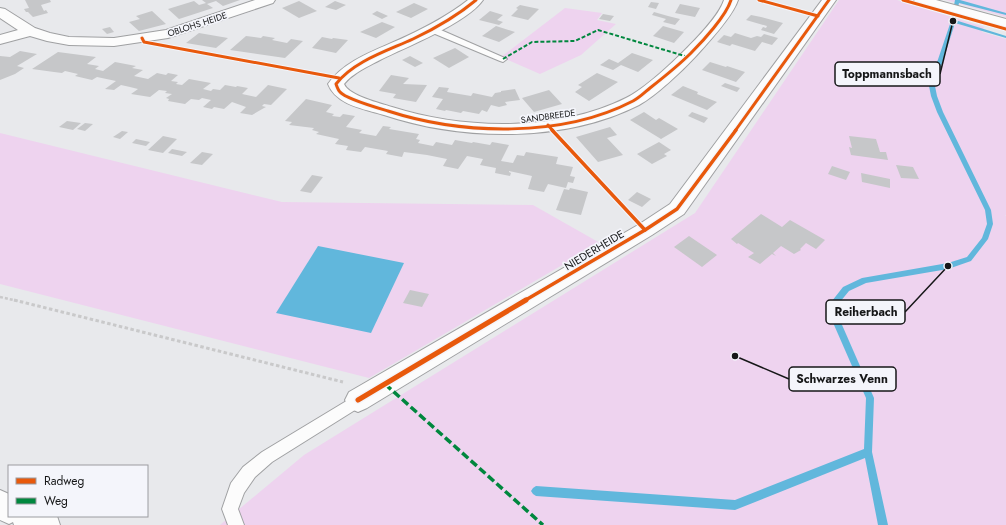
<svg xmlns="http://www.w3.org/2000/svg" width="1006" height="525" font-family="Jost,sans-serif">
<rect width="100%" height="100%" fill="#e8e9ec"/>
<g fill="#eed3ef">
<polygon points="839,0 897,0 984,27 982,32 1006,39 1006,215 1005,215 1006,216 1006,525 220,525 304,455 695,213"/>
<polygon points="946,0 1006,0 1006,17"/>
<polygon points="565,8 602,13 597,20 616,24 581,55 540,74 501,57"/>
<polygon points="0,133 282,202 533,205 600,243 369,378 0,284"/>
</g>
<polygon fill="#61b7dc" points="318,246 404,263 371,333 276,313"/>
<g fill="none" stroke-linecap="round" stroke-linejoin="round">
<polygon fill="#61b7dc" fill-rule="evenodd" points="955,0 960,0 1006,13 1006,15 959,3 955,20 1006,36 1006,38 955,23 935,86 937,96 943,112 991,210 993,224 988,239 971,261 948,269 866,283 849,291 840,302 839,318 874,398 872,452 888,525 878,525 865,458 735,510 536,496 533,494 531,491 533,488 536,486 735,500 864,449 866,398 831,318 832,301 843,287 862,278 948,263 967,257 982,238 987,224 985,210 937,112 931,96 929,86 951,21"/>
</g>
<g fill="#c6c7c9">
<polygon points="25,0 50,0 51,2 41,5 44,11 46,10 48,13 33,17 28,12 26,12 24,9 29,8"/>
<polygon points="202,0 240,0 223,6 216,1 207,4 213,8 179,19 168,9 194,1 199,5 206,3"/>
<polygon points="299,1 317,11 299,18 282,8"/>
<polygon points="335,1 346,5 336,10 325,7"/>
<polygon points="651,2 659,3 656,9 648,7"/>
<polygon points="414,3 428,9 411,18 396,12"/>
<polygon points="680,4 700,8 695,17 675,13"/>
<polygon points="520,5 539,9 528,20 511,16 518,9 516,8"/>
<polygon points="152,11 166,24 139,31 129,22 140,19 136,16"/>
<polygon points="377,11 388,16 382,19 372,14"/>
<polygon points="490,11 503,15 497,20 503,22 499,25 479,20"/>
<polygon points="654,12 668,16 680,19 675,25 663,22 666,19 652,15"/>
<polygon points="603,14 614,16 610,21 599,19"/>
<polygon points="751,15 761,17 783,23 774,34 761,30 763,27 766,28 767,26 746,20"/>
<polygon points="382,22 395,27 376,38 360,32"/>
<polygon points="496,26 515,32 499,42 482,36"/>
<polygon points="663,26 684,32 674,43 653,36"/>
<polygon points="110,27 114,32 107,34 102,29"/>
<polygon points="199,33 228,38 216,48 186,43"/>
<polygon points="735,33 751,38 757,36 761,37 764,34 778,38 772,45 762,42 755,51 732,44 730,46 717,42 724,35 731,37"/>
<polygon points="246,36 261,38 263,36 275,38 272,40 287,43 291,39 303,41 285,58 230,50"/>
<polygon points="322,37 332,39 333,38 348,40 336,53 312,48"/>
<polygon points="455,48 469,57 449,68 433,58"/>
<polygon points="20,51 37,54 17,66 24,68 15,74 0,80 0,56 10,57"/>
<polygon points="58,52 96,57 87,64 99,66 95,69 103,71 115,62 136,66 132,68 143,70 134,76 148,79 157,73 166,75 168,73 178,75 171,81 178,82 176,84 182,85 189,79 211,83 203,89 211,91 213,89 220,90 225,85 236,87 237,86 248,88 242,94 256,97 268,85 287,89 271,105 264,104 262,106 266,107 264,108 252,115 240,113 246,107 232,102 224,109 214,107 212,109 203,107 211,100 202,98 199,100 191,99 185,104 168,101 169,99 166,98 172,94 165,93 167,91 159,90 150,97 131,94 138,89 130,87 121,85 114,90 105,89 116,81 97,77 92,80 75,76 78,74 65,71 62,73 54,72 32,69"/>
<polygon points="632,53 653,60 638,72 621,65 613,70 600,65 609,59 618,63"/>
<polygon points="410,56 423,63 415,67 402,60"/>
<polygon points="710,62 726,67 727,66 745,72 736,82 702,70"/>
<polygon points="597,73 618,82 589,101 575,92 582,87 578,85"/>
<polygon points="391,75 409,78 403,84 427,85 416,102 393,98 396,94 379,91"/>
<polygon points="725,83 740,88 737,92 721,86"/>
<polygon points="683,86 698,92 697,94 717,102 707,110 671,95"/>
<polygon points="439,87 449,88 447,92 471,96 473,93 492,97 495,93 501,92 501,91 515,89 520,100 505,102 507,105 499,107 491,105 487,112 482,110 479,114 463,111 461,113 446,110 445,111 436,109 443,99 432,97"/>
<polygon points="549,90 562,104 534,112 522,98"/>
<polygon points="306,99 332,105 326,112 334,114 332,116 340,117 343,114 355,116 346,127 362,130 359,133 376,136 383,126 391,127 389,129 419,134 416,139 420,140 418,143 433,146 436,142 452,145 455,140 472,143 473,142 490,145 492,142 509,145 501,161 513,163 517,155 524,156 526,152 558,157 556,164 573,167 570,176 575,177 573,183 568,182 566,188 548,184 544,192 528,189 532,176 509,171 509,172 511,173 510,176 495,173 496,168 480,165 483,159 467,156 458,169 443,166 447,159 427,155 404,152 402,157 386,154 388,151 365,147 361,152 346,150 348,146 335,144 339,139 316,134 319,132 312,130 314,128 289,125 292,122 285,121"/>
<polygon points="644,112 656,120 659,118 678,129 661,139 630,120"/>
<polygon points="692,112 708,118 704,123 688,116"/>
<polygon points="67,121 81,123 73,130 59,127"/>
<polygon points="85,123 93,124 85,131 77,129"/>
<polygon points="610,127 617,135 607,138 623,155 598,162 576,137"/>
<polygon points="122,131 128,132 120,139 113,137"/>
<polygon points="163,136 177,139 163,153 148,150"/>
<polygon points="849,136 876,139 880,152 886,152 888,160 851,155 849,147 852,148"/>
<polygon points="136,139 150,142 146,146 132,143"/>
<polygon points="659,142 671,150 664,154 667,156 652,164 637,154"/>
<polygon points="172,149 187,152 182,156 168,153"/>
<polygon points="202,152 213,154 202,165 190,163"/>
<polygon points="896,165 913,167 919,179 901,178"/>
<polygon points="832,166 850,172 846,180 828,174"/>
<polygon points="861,173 890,179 890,188 862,182"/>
<polygon points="312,175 323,177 311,193 300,191"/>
<polygon points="570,188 588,192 581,215 556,210 564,189 569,190"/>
<polygon points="637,192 651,199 642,207 628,200"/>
<polygon points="761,214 782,227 790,220 825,240 816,249 806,243 800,249 801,250 794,254 781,246 773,253 776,256 772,254 760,264 748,257 754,253 738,243 737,244 731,239"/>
<polygon points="689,236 717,255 702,267 674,247"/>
<polygon points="410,290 429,294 422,307 403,303"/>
</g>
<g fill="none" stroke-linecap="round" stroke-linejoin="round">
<g stroke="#9fa0a2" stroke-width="2">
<g id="lane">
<polygon points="428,27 434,27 507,59 503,62 500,61 428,31"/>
<polygon points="358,394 363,395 365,400 363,405 272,462 255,477 244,493 238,509 244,525 228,525 222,509 231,483 243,467 262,452"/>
</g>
</g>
<g stroke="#9fa0a2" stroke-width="2">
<g id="street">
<polygon points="255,0 275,0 273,3 168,38 114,46 69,45 47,41 30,36 0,44 0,35 18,30 0,18 0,8 5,9 35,28 50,33 69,37 114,38 166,30"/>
<path d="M 468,0 L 483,0 C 467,23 406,47 380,60 C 367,67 353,73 344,84 C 349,96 380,103 392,107 C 464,130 558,132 626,98 C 644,89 671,64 685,50 C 697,38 719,16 724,0 L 738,0 C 733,16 708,43 696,56 C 683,70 656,96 639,105 C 564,143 462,141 384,115 C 364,109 336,105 328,84 C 345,59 380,49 407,36 C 428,26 449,15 468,0 Z"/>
<polygon points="822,0 836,0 684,214 652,235 367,408 358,412 349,408 345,400 349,392 638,225 670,204"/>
</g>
</g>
<g stroke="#9fa0a2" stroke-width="2">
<polygon id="secondary" points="914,0 936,0 1006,19 1006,27 916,3"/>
</g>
<g stroke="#9fa0a2" stroke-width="2">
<polygon id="highway" points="0,490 9,494 9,516 57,516 60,525 14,525 13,522 9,524 0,520"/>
</g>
<polyline stroke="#c9c9ca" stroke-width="2.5" stroke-dasharray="3 2" stroke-linecap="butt" points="0,297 18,301"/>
<polyline stroke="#c9c9ca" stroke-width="3" stroke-dasharray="3.5 2.5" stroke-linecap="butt" points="14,300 343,382"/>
<use href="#lane" fill="#fcfcfc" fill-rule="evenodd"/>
<use href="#street" fill="#fcfcfc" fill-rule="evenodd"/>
<use href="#secondary" fill="#fcfcfc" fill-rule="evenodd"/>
<use href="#highway" fill="#fcfcfc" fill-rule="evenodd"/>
<polyline stroke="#00873e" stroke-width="2" stroke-dasharray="4 2" stroke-linecap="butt" points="503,59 532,42 575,41 598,30 688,57"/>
<polyline stroke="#00873e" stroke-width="3.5" stroke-dasharray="8 3.5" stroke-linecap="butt" points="385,384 543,525"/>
<g stroke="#f4f5fb" stroke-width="5">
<g id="cycleway-far2">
<path d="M 476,0 C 457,16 436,28 413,39 C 387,51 354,61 336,84 C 337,87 338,90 340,92 C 346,99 378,108 388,111 C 462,135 562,138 633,101 C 639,98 644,93 650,88 C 664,77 678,66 691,53 C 703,41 726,16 731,0"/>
<polyline points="759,0 818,16"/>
<polyline points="903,0 1006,29"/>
<polyline points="142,38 144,42 339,78"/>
<polyline points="548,125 553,131"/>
<polyline points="735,131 829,0"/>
</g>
</g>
<g stroke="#f4f5fb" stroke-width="6">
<g id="cycleway-far1">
<polyline points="552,130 645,230"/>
<polyline points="524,301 645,230 677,209 736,130"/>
</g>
</g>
<g stroke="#f4f5fb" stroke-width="8">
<polyline id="cycleway" points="358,400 526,300"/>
</g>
<use href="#cycleway-far2" stroke="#e8590c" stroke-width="3"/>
<use href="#cycleway-far1" stroke="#e8590c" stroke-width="3.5"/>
<use href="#cycleway" stroke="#e8590c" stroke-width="5"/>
</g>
<g text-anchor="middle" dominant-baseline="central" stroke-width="3.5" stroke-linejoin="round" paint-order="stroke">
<g font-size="9" fill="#161718" stroke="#f4f5fb">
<text transform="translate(197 24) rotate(-18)">OBLOHS HEIDE</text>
<text transform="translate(548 116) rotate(-8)">SANDBREEDE</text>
</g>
<g font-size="11" fill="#161718" stroke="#f4f5fb">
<text transform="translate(594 250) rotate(-31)">NIEDERHEIDE</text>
</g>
</g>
<path fill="none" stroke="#161718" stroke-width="1.5" d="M953 21L940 74M948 266L905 312M735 356L789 379"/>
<g fill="#161718" stroke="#f4f5fb" stroke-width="1.5">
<circle cx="953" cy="21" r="4"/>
<circle cx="948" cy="266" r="4"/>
<circle cx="735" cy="356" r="4"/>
</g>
<g fill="#f4f5fb" stroke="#161718" stroke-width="1.5">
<rect x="835" y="62" width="105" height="24" rx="4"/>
<rect x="826" y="300" width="79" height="24" rx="4"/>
<rect x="789" y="367" width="107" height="24" rx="4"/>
</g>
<g font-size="12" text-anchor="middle" font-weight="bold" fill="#161718">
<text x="887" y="78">Toppmannsbach</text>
<text x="866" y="316">Reiherbach</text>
<text x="842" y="383">Schwarzes Venn</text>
</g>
<rect x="8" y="465" width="140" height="52" fill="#f4f5fb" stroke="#9b9ca0"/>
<rect x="16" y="478" width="20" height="6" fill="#e8590c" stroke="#9b9ca0"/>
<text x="44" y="485" font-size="12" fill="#161718">Radweg</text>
<rect x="16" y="498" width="20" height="6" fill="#00873e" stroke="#9b9ca0"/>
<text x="44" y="505" font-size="12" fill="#161718">Weg</text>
</svg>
